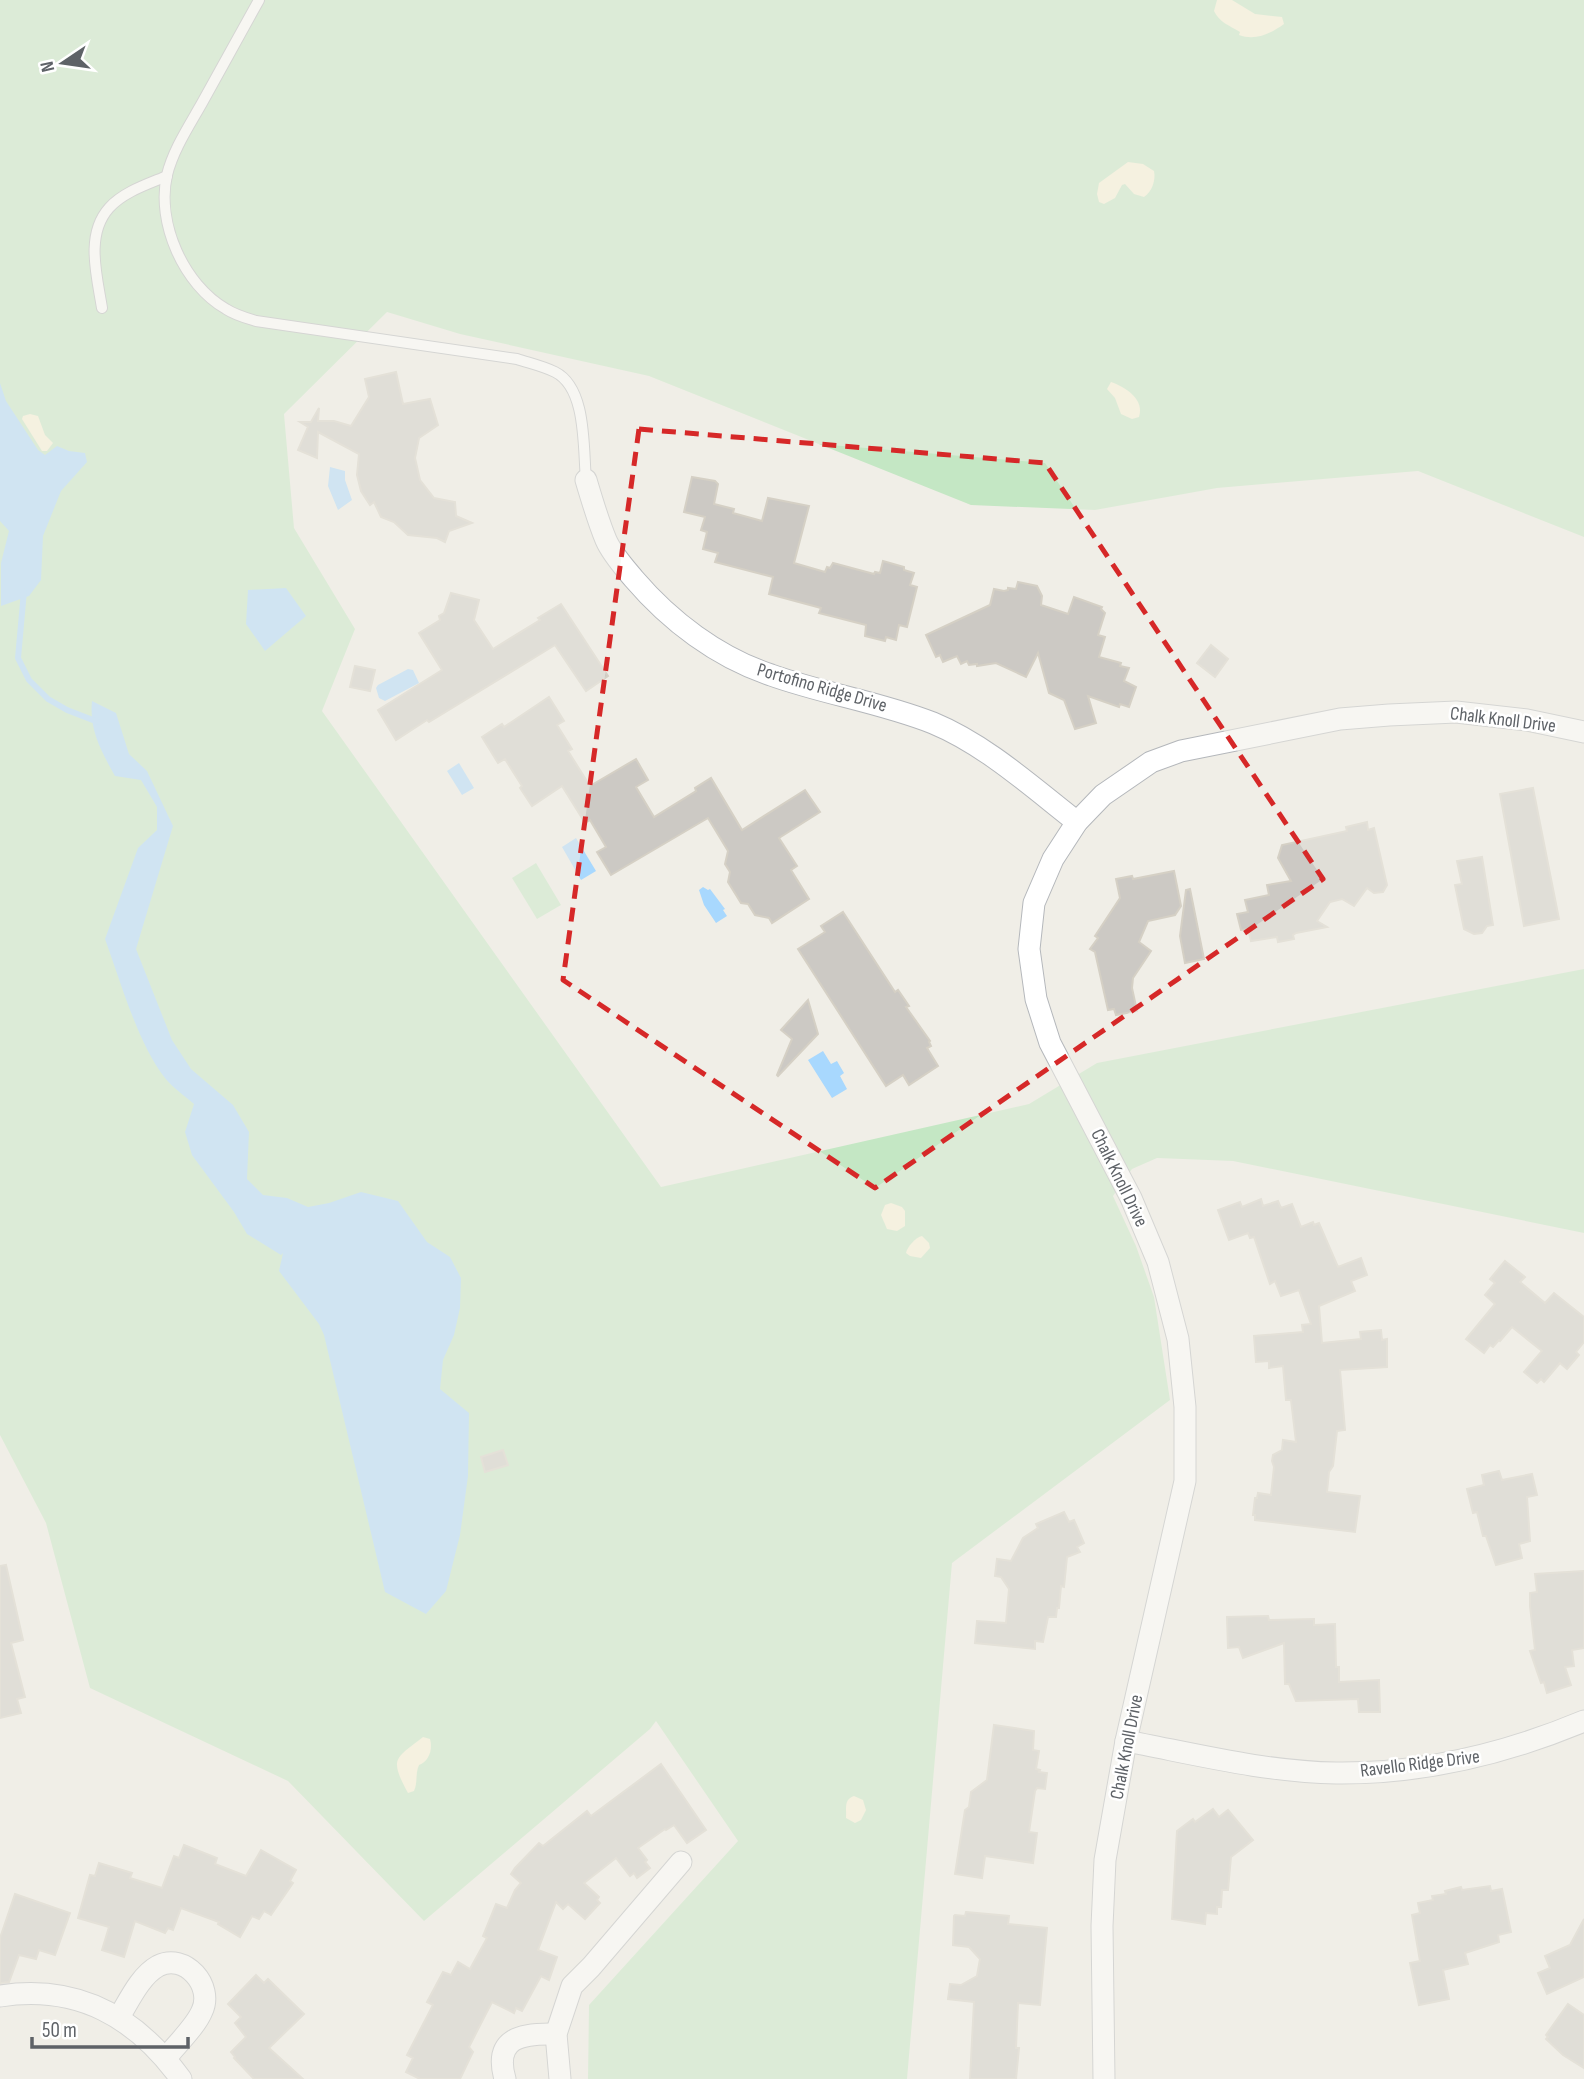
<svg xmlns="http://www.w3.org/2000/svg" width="1584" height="2079" font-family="'Sofia Sans Condensed',sans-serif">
<rect width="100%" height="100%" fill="#f0eee7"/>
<g fill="#c4e7c4">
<polygon points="0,0 1584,0 1584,537 1418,471 1217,488 1095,510 971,505 649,376 460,334 387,312 284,414 294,528 355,629 322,711 661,1187 1029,1104 1097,1063 1584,969 1584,1233 1233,1161 1157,1158 1132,1169 1113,1196 1136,1246 1154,1297 1170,1400 952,1563 907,2079 588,2079 589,2005 738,1841 656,1721 650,1729 424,1921 288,1781 90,1688 46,1523 0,1435"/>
<polygon points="536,863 561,905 537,919 512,878"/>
</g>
<g fill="#faf3d7">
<path d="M 1217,0 L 1232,0 L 1255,14 L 1282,17 L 1284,24 C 1270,34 1255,41 1239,35 L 1240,32 C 1230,26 1219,22 1214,11 Z"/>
<path d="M 1128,162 L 1143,164 L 1154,171 C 1156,180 1152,192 1144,197 L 1134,194 L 1125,184 L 1122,185 L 1115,198 L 1104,204 L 1099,202 L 1097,194 L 1099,183 Z"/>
<path d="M 1111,382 C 1126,387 1145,400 1139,417 L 1132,419 L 1121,414 L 1115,398 L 1107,389 Z"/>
<polygon points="30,414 38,416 45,435 53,443 47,451 42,451 22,419 23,416"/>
<polygon points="891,1203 902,1207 905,1211 905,1226 897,1231 887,1229 881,1215 885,1205"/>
<path d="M 922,1236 L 929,1243 L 930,1248 L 921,1258 L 910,1256 L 906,1253 C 907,1247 916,1237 922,1236 Z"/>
<path d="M 423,1737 L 430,1739 C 433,1749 429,1762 419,1765 C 415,1774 418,1782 414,1791 L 408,1793 C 389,1758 395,1759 423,1737 Z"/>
<path d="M 854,1796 L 863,1800 L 866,1810 L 861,1820 L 855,1823 L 846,1818 C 847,1809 843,1800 854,1796 Z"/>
</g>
<g fill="#a8d8fe">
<polygon points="0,383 6,401 38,450 45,455 57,446 69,451 85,453 87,462 61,491 43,536 41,580 29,596 1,606 1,563 9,531 0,521"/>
<polygon points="330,467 345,471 345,480 352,500 338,510 328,486"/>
<polygon points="286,588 306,616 265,651 246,624 248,590"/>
<polygon points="408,669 413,670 419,683 385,701 379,698 376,688 378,685"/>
<path d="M 92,701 L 116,713 L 129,754 L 147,771 L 173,826 L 136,949 L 172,1040 L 191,1069 L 233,1105 L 249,1132 L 247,1179 L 263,1195 L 287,1198 L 308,1207 L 329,1203 L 361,1192 L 398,1201 L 427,1242 L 450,1257 L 461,1278 L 460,1308 L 454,1335 L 443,1360 L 440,1389 L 469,1413 L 468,1476 L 460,1535 L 446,1591 L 426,1614 L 385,1592 L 324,1335 L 319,1324 L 279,1271 L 283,1253 L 281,1255 L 247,1234 L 234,1212 L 192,1155 L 185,1132 L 194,1104 C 185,1096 173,1088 165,1078 C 138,1044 120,980 105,939 L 138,848 L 157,830 L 157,807 L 141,780 L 115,776 C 101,751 89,730 92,701 Z"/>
<polygon points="459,763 474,788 462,795 447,771"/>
<polygon points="576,838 596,871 581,880 562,847"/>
<polygon points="703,887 708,890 710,889 725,909 723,910 727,916 716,923 704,905 699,890"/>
<polygon points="823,1051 831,1064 837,1061 844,1073 840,1076 847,1089 832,1098 808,1060"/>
</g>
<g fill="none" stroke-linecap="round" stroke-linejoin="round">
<polyline stroke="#a8d8fe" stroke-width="6" points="24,591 18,658 29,680 48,699 67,710 98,722"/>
</g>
<g fill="#ccc9c4" stroke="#d5d0c5" stroke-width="2">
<polygon points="396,372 403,404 430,399 438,425 419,438 415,458 420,480 434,498 455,502 456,516 472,523 449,531 445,542 437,538 408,535 394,522 381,517 374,502 370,505 361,491 357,475 359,454 318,432 317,458 298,450 308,427 300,422 311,422 319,408 318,421 334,421 351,426 369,397 365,379"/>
<polygon points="692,477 715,481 718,484 714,504 734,509 733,513 762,521 768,498 809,506 794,563 825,572 827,567 830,568 833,563 874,574 875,572 880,573 883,561 904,567 904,570 914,573 910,585 917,587 907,627 899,625 896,640 886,637 885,641 865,636 866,625 819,613 821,608 769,594 773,577 715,562 718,553 703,549 707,532 701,530 705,517 684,512"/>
<polygon points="1018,582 1037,586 1042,596 1041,605 1068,614 1074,597 1102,607 1101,609 1105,613 1098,635 1105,637 1099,657 1121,663 1120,666 1129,668 1124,681 1136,687 1129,707 1120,704 1119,707 1088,696 1096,723 1075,729 1064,700 1049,693 1038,653 1026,677 996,663 977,666 977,664 969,665 967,661 961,664 957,656 943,662 940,655 936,657 926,635 990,605 994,589 1004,591 1008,590 1008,588 1016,589"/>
<polygon points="451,593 479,600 474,620 493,649 540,620 538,618 561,604 608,676 586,691 555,645 429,722 427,720 396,740 378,710 442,670 419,633 440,620 439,616 444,613"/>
<polygon points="1211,645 1228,659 1215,677 1197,663"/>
<polygon points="355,666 375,670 370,691 350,687"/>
<polygon points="549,697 564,721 557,725 572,749 568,751 590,786 636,759 648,780 636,787 654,817 696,791 695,788 711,778 742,830 805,790 820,812 779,838 797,866 791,870 809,899 772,923 769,918 755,915 748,904 741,903 728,882 730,872 725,864 728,851 708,818 611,875 597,852 606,847 590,820 585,823 562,786 532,806 520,788 522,786 505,759 498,763 482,737 502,724 504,727"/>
<polygon points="1533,788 1559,919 1524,926 1500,794"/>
<polygon points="1367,822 1368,830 1374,828 1387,885 1383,892 1374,893 1367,888 1354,906 1342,899 1330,902 1317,921 1327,927 1296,933 1293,935 1294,939 1278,942 1277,937 1251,941 1248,929 1241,930 1237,914 1248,912 1245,900 1269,895 1267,885 1291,881 1278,858 1282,845 1347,831 1346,827"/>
<polygon points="1482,857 1493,925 1487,926 1482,933 1474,934 1464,929 1455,885 1462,884 1457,861"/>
<polygon points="1174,871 1181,906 1175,915 1148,921 1139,942 1151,951 1133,978 1132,988 1137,1011 1116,1015 1114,1009 1108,1010 1095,952 1090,949 1098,938 1095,936 1120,898 1116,879 1132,876 1133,879"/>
<polygon points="1190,889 1204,959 1185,963 1180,936 1186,890"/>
<polygon points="843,912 895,992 898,990 909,1006 906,1007 930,1041 929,1042 931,1046 927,1048 938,1066 909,1085 903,1075 886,1086 798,949 825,932 821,926"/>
<polygon points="808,1000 818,1034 778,1076 777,1075 792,1039 781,1030"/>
<polygon points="1261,1199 1263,1206 1278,1201 1281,1208 1292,1204 1301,1227 1313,1222 1314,1225 1319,1223 1338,1267 1361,1258 1367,1275 1351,1281 1355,1291 1319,1306 1322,1343 1361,1339 1360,1332 1381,1330 1382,1340 1387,1339 1387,1367 1340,1370 1345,1430 1337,1431 1333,1466 1329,1472 1327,1492 1360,1496 1355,1532 1255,1520 1255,1515 1253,1515 1255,1498 1257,1498 1258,1493 1271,1495 1274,1467 1272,1461 1273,1455 1282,1450 1283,1440 1296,1442 1291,1400 1286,1400 1283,1366 1269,1368 1269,1361 1256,1362 1254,1336 1303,1332 1302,1325 1311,1324 1299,1290 1281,1296 1275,1281 1270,1284 1254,1237 1250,1238 1248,1233 1229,1240 1218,1210 1240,1202 1242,1207"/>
<polygon points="1505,1261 1525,1277 1520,1282 1545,1303 1554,1293 1584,1317 1584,1342 1576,1352 1579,1355 1567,1369 1560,1363 1544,1382 1541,1379 1537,1383 1524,1372 1542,1351 1512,1327 1500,1341 1499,1340 1493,1347 1490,1345 1484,1353 1466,1339 1495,1304 1485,1295 1495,1283 1490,1279"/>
<polygon points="503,1450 508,1465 485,1472 481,1457"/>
<polygon points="1499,1471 1502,1480 1532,1474 1537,1495 1527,1497 1530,1541 1519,1544 1522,1558 1496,1565 1486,1536 1483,1536 1477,1512 1473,1513 1467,1489 1484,1485 1482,1475"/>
<polygon points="1064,1512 1069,1522 1074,1520 1084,1543 1077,1547 1080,1552 1067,1557 1064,1587 1061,1586 1059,1608 1057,1608 1056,1617 1048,1617 1043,1642 1035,1641 1035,1649 975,1643 977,1621 1006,1623 1009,1589 1001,1577 995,1576 997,1559 1011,1561 1023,1538 1038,1528 1036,1524"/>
<polygon points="6,1565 23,1640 11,1643 25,1697 17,1699 21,1713 0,1718 0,1566"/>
<polygon points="1584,1571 1584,1648 1572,1650 1574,1666 1565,1667 1571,1685 1547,1693 1544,1682 1541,1683 1530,1651 1535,1650 1530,1606 1530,1593 1537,1592 1535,1574"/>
<polygon points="1268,1616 1269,1620 1314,1619 1314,1625 1335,1624 1336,1667 1339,1667 1339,1682 1379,1680 1380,1712 1359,1712 1358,1699 1296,1701 1289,1684 1285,1684 1284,1643 1243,1658 1239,1647 1228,1648 1227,1617"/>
<polygon points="994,1725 1034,1731 1033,1750 1039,1751 1036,1769 1040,1770 1039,1772 1047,1773 1045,1789 1037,1788 1035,1791 1029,1832 1037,1833 1033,1863 985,1856 982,1878 955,1874 965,1810 969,1807 971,1792 987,1780"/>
<polygon points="661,1764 706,1830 687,1843 674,1825 666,1830 665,1829 638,1848 647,1860 645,1862 650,1868 637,1878 634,1873 630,1876 616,1858 584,1883 599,1897 597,1900 600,1903 585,1919 568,1904 563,1909 556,1902 538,1950 557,1957 549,1980 541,1976 522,2011 516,2008 514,2013 492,2002 469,2047 473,2052 460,2079 420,2079 406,2072 413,2058 407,2055 433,2005 427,2002 443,1972 451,1975 458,1962 470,1969 487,1938 483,1936 496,1904 507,1908 515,1890 521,1883 511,1874 515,1868 539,1843 543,1846 587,1811 591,1816"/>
<polygon points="1213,1809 1219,1817 1228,1810 1253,1840 1231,1857 1228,1890 1222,1890 1221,1907 1217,1907 1217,1914 1206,1913 1205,1924 1172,1919 1177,1831 1193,1819 1195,1822"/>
<polygon points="184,1845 217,1858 215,1864 246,1876 261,1850 296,1870 290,1881 293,1883 271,1915 264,1911 259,1919 252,1916 240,1937 218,1924 219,1922 181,1908 173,1930 168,1928 165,1933 135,1921 124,1957 102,1950 109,1927 78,1918 90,1875 95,1876 99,1863 132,1873 130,1878 162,1888 174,1856 179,1858"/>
<polygon points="1490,1886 1491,1891 1502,1889 1511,1932 1498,1935 1499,1942 1465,1953 1468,1964 1443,1970 1449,1999 1419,2005 1410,1963 1420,1961 1412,1915 1420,1913 1418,1903 1433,1900 1432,1896 1446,1894 1445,1891 1461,1887 1462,1890"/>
<polygon points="15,1894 70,1913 55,1955 39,1950 36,1959 19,1955 9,1982 0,1983 0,1938"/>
<polygon points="966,1912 1009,1916 1008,1924 1047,1928 1040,2005 1018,2003 1016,2048 1019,2048 1016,2079 970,2079 974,2002 948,1999 950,1984 961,1985 977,1976 980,1959 969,1947 953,1945 954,1916 955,1915 965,1916"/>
<polygon points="1584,1919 1584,1977 1547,1994 1538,1973 1550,1968 1545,1956 1570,1945"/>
<polygon points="256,1975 264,1983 268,1979 304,2014 269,2048 303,2079 254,2079 234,2058 235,2057 231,2052 246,2037 235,2023 241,2017 228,2004"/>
<polygon points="1568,2004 1584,2015 1584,2068 1563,2055 1546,2039 1548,2037 1546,2035"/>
</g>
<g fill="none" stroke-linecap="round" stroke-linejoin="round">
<g stroke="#b4b7bb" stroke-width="12">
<g id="lane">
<path d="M 259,0 C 240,34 221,69 202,103 C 189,126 173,150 167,175 C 156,223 184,285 226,309 C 235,315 246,318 256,321 L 517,359 C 529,363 543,366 555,372 C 587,388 583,448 586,480"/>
<path d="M 102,308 C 97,276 85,235 109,208 C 123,192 148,184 167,176"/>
</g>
</g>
<g stroke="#b4b7bb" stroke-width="23">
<g id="street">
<path d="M 586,480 C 592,500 598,521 606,540 C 612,554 624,567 634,579 C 670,621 717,657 771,675 C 824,694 880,702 933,723 C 986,745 1032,787 1077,822"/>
<path d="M 1126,1741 C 1195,1754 1266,1772 1336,1773 C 1423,1774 1505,1754 1584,1721"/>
<path d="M 0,1996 C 78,1984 136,2017 181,2079"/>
<path d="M 119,2017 C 129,2001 140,1976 158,1966 C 185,1952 214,1986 202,2011 C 196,2026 176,2045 166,2058"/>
<path d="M 505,2079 C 493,2037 523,2033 556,2034"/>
<polyline points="560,2079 556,2034 572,1986 591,1967 681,1862"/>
<polyline points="1104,2079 1102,1926 1105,1860 1126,1741 1185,1481 1185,1407 1178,1339 1158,1262 1131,1198 1050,1043 1036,999 1029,949 1034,903 1053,859 1077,822 1103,795 1151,762 1181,751 1340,719 1389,715 1456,712 1527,720 1584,732"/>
</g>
</g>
<use href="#lane" stroke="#fff" stroke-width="10"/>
<use href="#street" stroke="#fff" stroke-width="21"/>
</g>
<path d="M0 0H1584V2079H0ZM 639,429 L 1045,463 L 1323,879 L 875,1188 L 563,980 Z" fill="#f0eee7" fill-opacity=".55" fill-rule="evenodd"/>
<path fill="none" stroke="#d62828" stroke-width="5" stroke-dasharray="14 9" stroke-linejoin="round" d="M 639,429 L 1045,463 L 1323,879 L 875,1188 L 563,980 Z"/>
<g text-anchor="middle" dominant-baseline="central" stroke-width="5" stroke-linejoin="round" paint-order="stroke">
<g font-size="19" fill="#5e6267" stroke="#fff">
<text transform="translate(822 688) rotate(16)">Portofino Ridge Drive</text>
<text transform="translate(1503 720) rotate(7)">Chalk Knoll Drive</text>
<text transform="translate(1119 1178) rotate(64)">Chalk Knoll Drive</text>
<text transform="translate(1127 1747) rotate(-79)">Chalk Knoll Drive</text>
<text transform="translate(1420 1764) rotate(-7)">Ravello Ridge Drive</text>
</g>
</g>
<g transform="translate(63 63) rotate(257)" stroke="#ffffff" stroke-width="5" paint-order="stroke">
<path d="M0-5L12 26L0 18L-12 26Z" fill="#5e6267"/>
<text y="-10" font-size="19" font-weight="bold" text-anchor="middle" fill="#5e6267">N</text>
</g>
<path d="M32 2037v10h156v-10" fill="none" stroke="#5e6267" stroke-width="3.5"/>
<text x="42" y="2037" font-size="21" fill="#5e6267" stroke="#ffffff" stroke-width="5" paint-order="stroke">50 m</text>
</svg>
